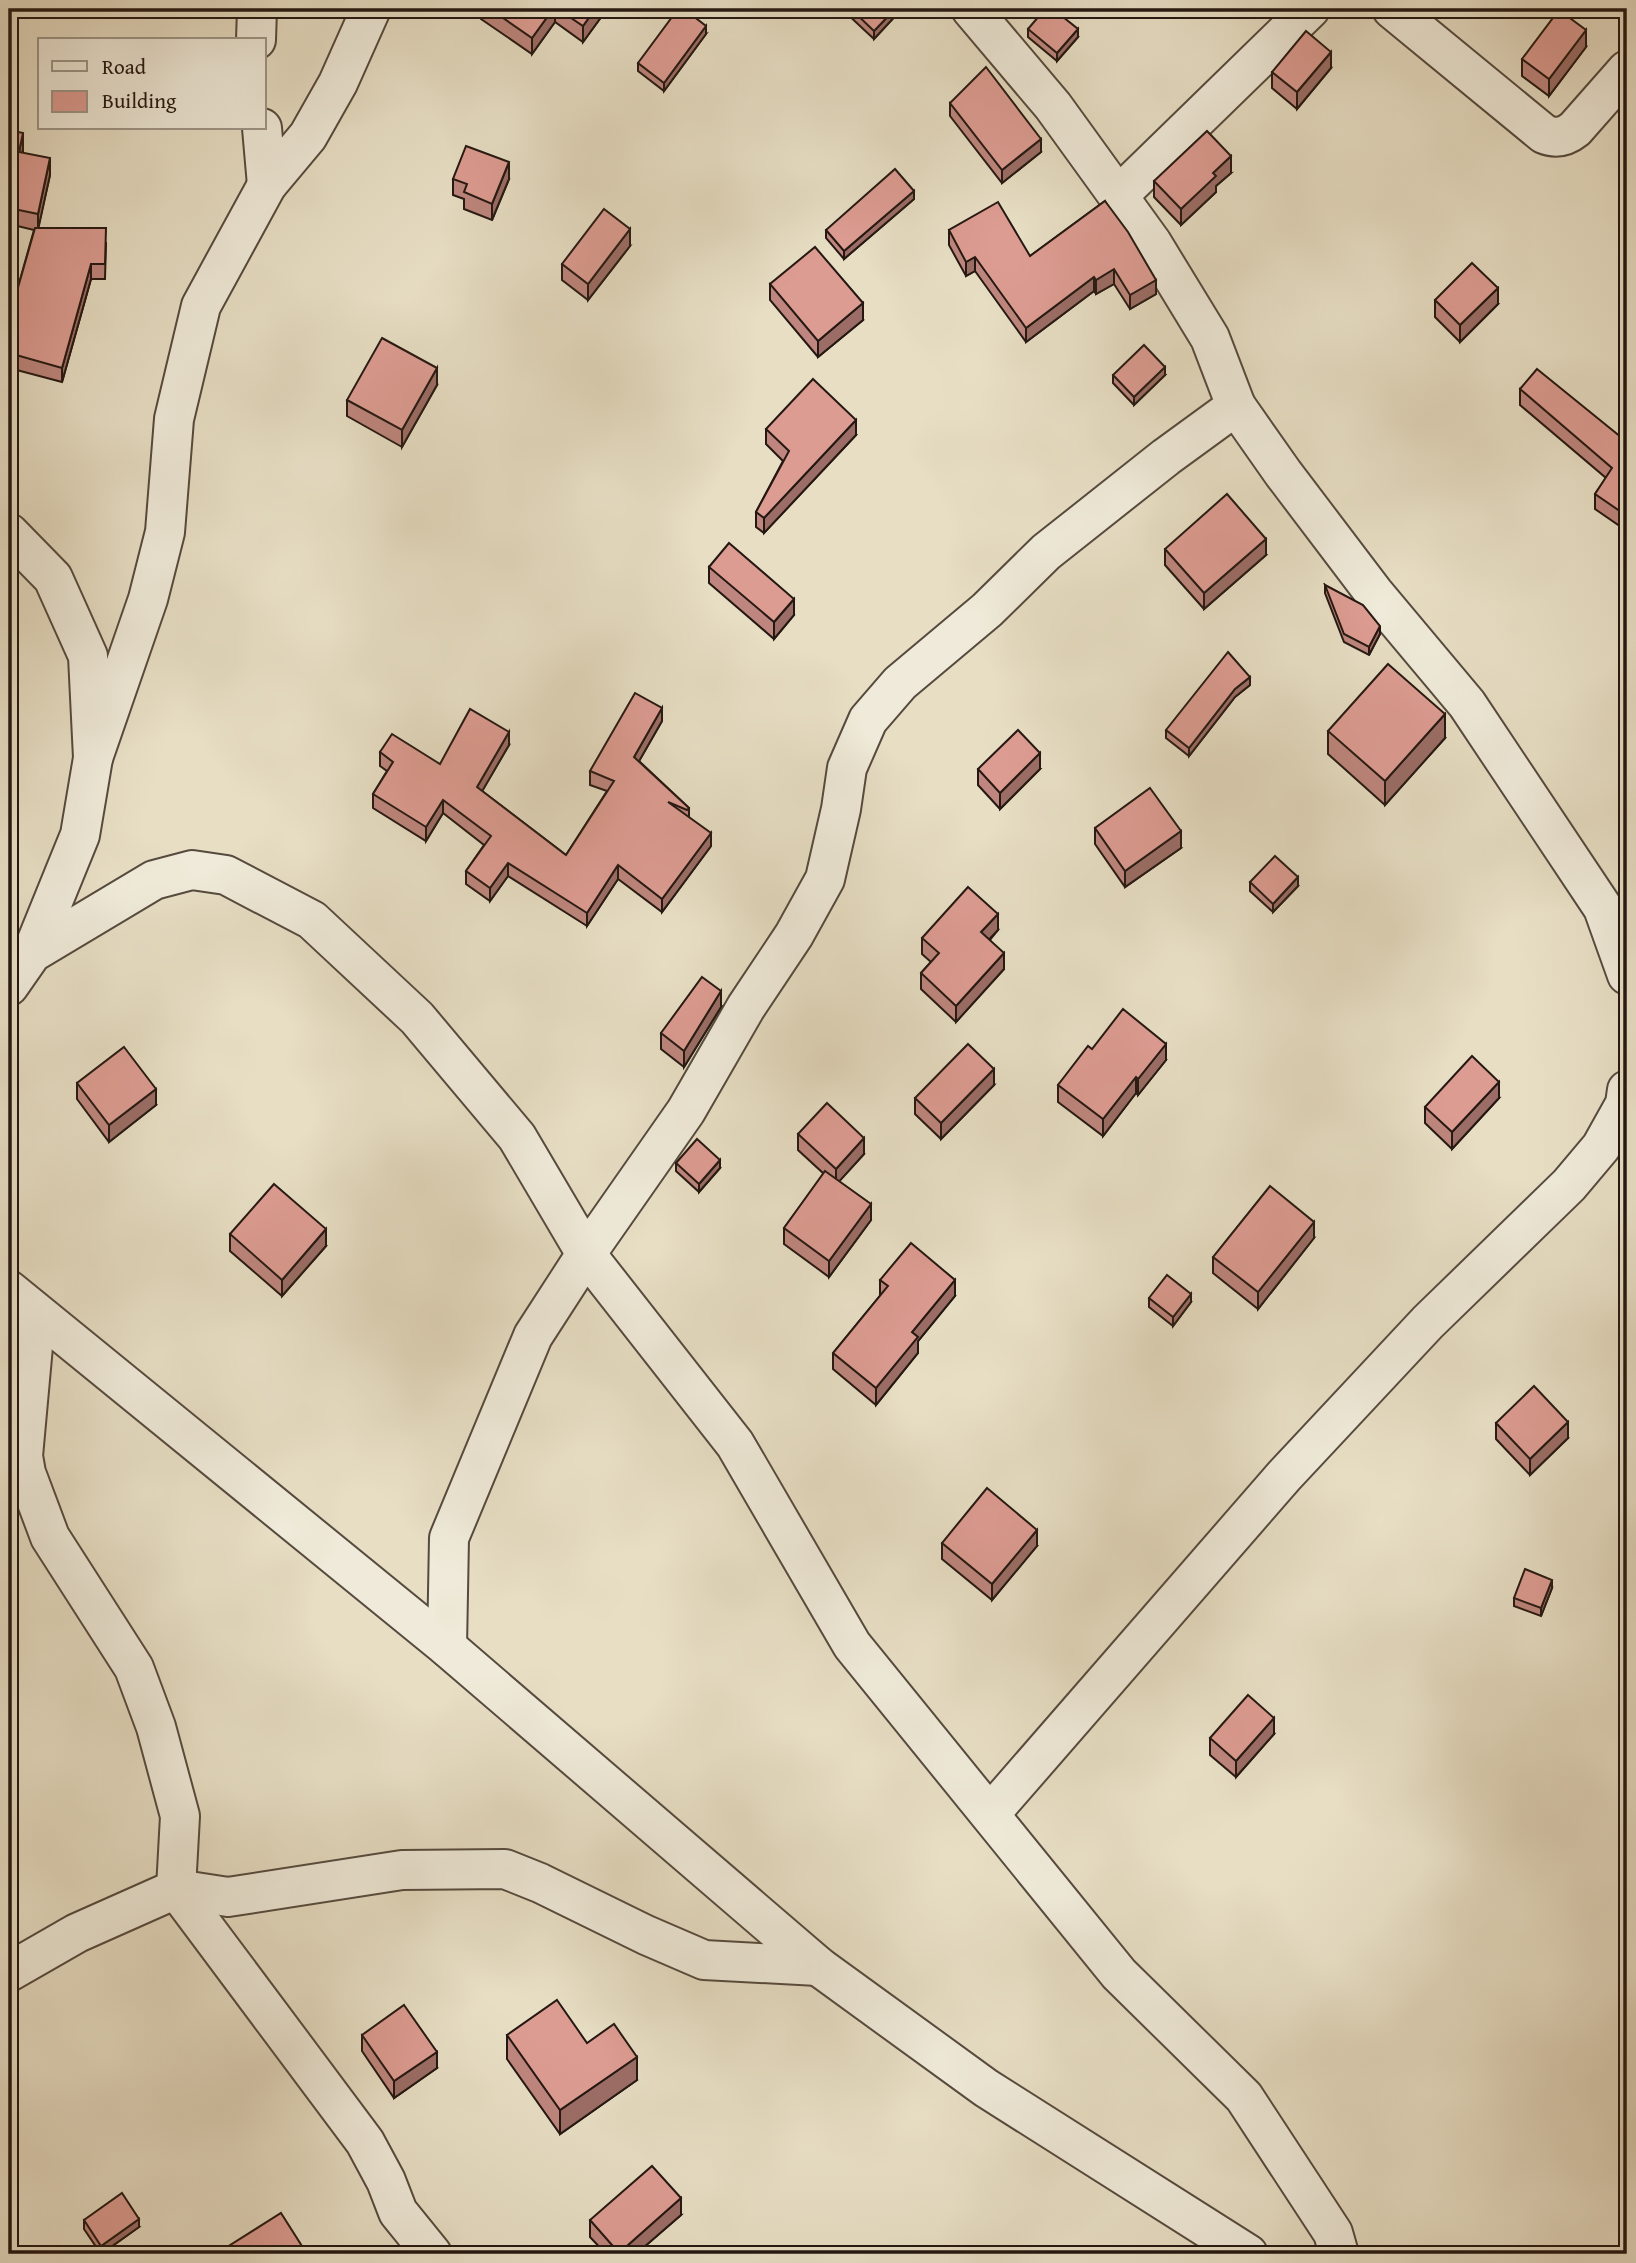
<svg xmlns="http://www.w3.org/2000/svg" width="1636" height="2263" font-family="'Gentium Book Plus',serif">
<rect width="100%" height="100%" fill="#e7dec4"/>
<filter id="stains"><feTurbulence type="fractalNoise" baseFrequency=".00286" numOctaves="4"/><feColorMatrix values="0 0 0 0 .2 0 0 0 0 .09 0 0 0 0 .02 0 0 0 .5 -.17"/></filter>
<radialGradient id="worn" r=".72"><stop offset=".6" stop-color="#630" stop-opacity="0"/><stop offset="1" stop-color="#630" stop-opacity=".3"/></radialGradient>
<g fill="none" stroke-linecap="round" stroke-linejoin="round">
<g stroke="#564a3e" stroke-width="42">
<g id="street">
<path d="M 1392,9 L 1544,134 C 1556,139 1565,137 1575,129 L 1627,70"/>
<polyline points="256,40 257,9"/>
<polyline points="262,128 267,185"/>
<polyline points="1118,196 1310,9"/>
<polyline points="1236,406 1283,473 1374,593 1467,704 1603,908 1627,975"/>
<polyline points="9,533 53,578 88,656 93,758 80,835 32,953"/>
<polyline points="93,758 148,599 165,532 174,419 201,306 267,185 308,136 338,83 371,9"/>
<polyline points="9,986 32,953 154,880 192,870 226,875 312,920 417,1018 517,1137 586,1254 686,1111 746,1007 794,935 825,879 841,809 847,768 868,720 900,683 987,610 1046,552 1166,457 1236,406 1210,338 1152,243 1053,106 971,9"/>
<polyline points="9,1290 447,1647 818,1966 986,2088 1248,2254"/>
<polyline points="36,1313 23,1456 26,1473 50,1537 134,1668 156,1727 180,1816 176,1889 365,2142 386,2181 398,2212 432,2254"/>
<polyline points="447,1647 449,1538 533,1336 586,1254 735,1444 852,1645 1119,1974 1244,2097 1333,2233 1339,2254"/>
<polyline points="990,1814 1284,1476 1428,1322 1569,1185 1601,1147 1625,1104 1627,1090"/>
<polyline points="9,1972 77,1933 176,1889 228,1897 402,1870 505,1869 540,1883 646,1935 704,1960 818,1966"/>
</g>
</g>
<use href="#street" stroke="#efead9" stroke-width="38"/>
</g>
<g fill="#be867e" stroke="#251812" stroke-width="2">
<polygon points="481,9 607,9 583,42 555,22 532,54 481,19"/>
<polygon points="844,9 898,9 898,13 874,39 844,11"/>
<polygon points="1028,29 1078,37 1057,61 1028,37"/>
<polygon points="706,34 664,91 638,71 638,63"/>
<polygon points="1586,47 1549,96 1522,76 1522,59"/>
<polygon points="1331,68 1297,109 1272,88 1272,72"/>
<polygon points="950,103 1041,152 1002,183 950,116"/>
<polygon points="9,130 23,149 23,153 50,175 38,228 106,243 105,279 91,279 62,382 9,368 9,319 34,230 9,224"/>
<polygon points="1231,173 1216,186 1216,192 1181,225 1154,197 1154,181"/>
<polygon points="453,179 509,179 492,220 464,209 464,199 453,195"/>
<polygon points="914,199 844,259 826,238 826,230"/>
<polygon points="1105,201 1156,294 1130,309 1114,284 1096,294 1094,291 1026,342 975,271 966,276 949,245 949,230 1030,256"/>
<polygon points="630,246 588,300 562,280 562,264"/>
<polygon points="770,284 863,320 818,357 770,300"/>
<polygon points="1435,300 1498,304 1460,342 1435,317"/>
<polygon points="1113,375 1165,375 1134,405 1113,383"/>
<polygon points="437,385 402,447 347,416 347,400"/>
<polygon points="1520,389 1627,442 1627,531 1595,509 1595,494 1606,478 1520,405"/>
<polygon points="766,429 856,435 764,533 756,527 756,512 783,461 766,444"/>
<polygon points="1165,549 1266,555 1204,609 1165,565"/>
<polygon points="709,567 794,615 774,639 709,583"/>
<polygon points="1325,585 1380,634 1369,655 1344,642 1325,593"/>
<polygon points="1250,685 1235,697 1189,756 1166,738 1166,730"/>
<polygon points="662,721 639,761 689,808 689,817 711,846 662,912 618,879 587,926 508,876 490,901 466,884 466,871 484,845 443,813 426,841 373,808 373,794 387,771 380,766 380,752 440,764 509,745 482,791 566,855 607,791 590,785 590,771"/>
<polygon points="1328,731 1445,738 1385,805 1328,754"/>
<polygon points="978,769 1040,769 1000,809 978,785"/>
<polygon points="1095,828 1181,848 1125,887 1095,844"/>
<polygon points="1250,882 1298,886 1273,912 1250,891"/>
<polygon points="998,930 990,940 1004,969 956,1022 921,989 921,973 931,962 922,954 922,938"/>
<polygon points="721,1007 684,1067 661,1049 661,1033"/>
<polygon points="1092,1049 1166,1060 1138,1095 1136,1093 1103,1136 1058,1102 1058,1085"/>
<polygon points="77,1083 156,1105 109,1142 77,1099"/>
<polygon points="994,1085 941,1139 915,1114 915,1098"/>
<polygon points="1499,1098 1452,1149 1425,1123 1425,1107"/>
<polygon points="798,1134 864,1154 839,1181 871,1220 829,1277 784,1244 784,1228 824,1174 798,1150"/>
<polygon points="676,1163 720,1168 699,1192 676,1171"/>
<polygon points="230,1234 326,1246 282,1296 230,1251"/>
<polygon points="1314,1238 1258,1309 1213,1273 1213,1257"/>
<polygon points="880,1280 955,1296 918,1341 918,1353 876,1405 833,1369 833,1353 880,1296"/>
<polygon points="1149,1298 1191,1302 1173,1326 1149,1307"/>
<polygon points="1496,1423 1568,1438 1530,1475 1496,1439"/>
<polygon points="942,1543 1037,1546 992,1600 942,1559"/>
<polygon points="1552,1588 1541,1616 1514,1606 1514,1598"/>
<polygon points="1274,1734 1236,1777 1210,1755 1210,1738"/>
<polygon points="362,2035 437,2068 394,2098 362,2051"/>
<polygon points="507,2035 587,2043 637,2080 560,2134 507,2059"/>
<polygon points="681,2215 636,2254 606,2254 590,2237 590,2220"/>
<polygon points="84,2220 139,2227 101,2254 84,2229"/>
</g>
<g fill="#9b6d66" stroke="#251812" stroke-width="2">
<polygon points="553,9 555,9 555,22 532,54 532,38"/>
<polygon points="595,9 607,9 583,42 583,26"/>
<polygon points="895,9 898,9 898,13 874,39 874,31"/>
<polygon points="706,26 706,34 664,91 664,83"/>
<polygon points="1078,29 1078,37 1057,61 1057,53"/>
<polygon points="1586,30 1586,47 1549,96 1549,79"/>
<polygon points="1331,52 1331,68 1297,109 1297,92"/>
<polygon points="23,133 23,149 19,168 19,152"/>
<polygon points="1041,139 1041,152 1002,183 1002,170"/>
<polygon points="1231,156 1231,173 1216,186 1216,192 1181,225 1181,209 1213,173"/>
<polygon points="50,158 50,175 38,230 38,214"/>
<polygon points="509,162 509,179 492,220 492,204"/>
<polygon points="914,191 914,199 844,259 844,251"/>
<polygon points="630,229 630,246 588,300 588,284"/>
<polygon points="975,257 975,271 966,276 966,262"/>
<polygon points="91,264 91,279 62,382 62,368"/>
<polygon points="1114,269 1114,284 1096,294 1096,280"/>
<polygon points="1094,277 1094,291 1026,342 1026,328"/>
<polygon points="1156,280 1156,294 1130,309 1130,295"/>
<polygon points="1498,288 1498,304 1460,342 1460,325"/>
<polygon points="863,303 863,320 818,357 818,341"/>
<polygon points="1165,367 1165,375 1134,405 1134,397"/>
<polygon points="437,368 437,385 402,447 402,430"/>
<polygon points="856,420 856,435 764,533 764,518"/>
<polygon points="1266,539 1266,555 1204,609 1204,593"/>
<polygon points="794,599 794,615 774,639 774,622"/>
<polygon points="1380,626 1380,634 1369,655 1369,647"/>
<polygon points="1250,677 1250,685 1235,697 1189,756 1189,748 1235,689"/>
<polygon points="662,708 662,721 634,770 634,757"/>
<polygon points="1445,714 1445,738 1385,805 1385,781"/>
<polygon points="509,732 509,745 477,800 477,787"/>
<polygon points="1040,753 1040,769 1000,809 1000,793"/>
<polygon points="443,800 443,813 426,841 426,827"/>
<polygon points="1181,831 1181,848 1125,887 1125,871"/>
<polygon points="711,833 711,846 662,912 662,899"/>
<polygon points="508,863 508,876 490,901 490,888"/>
<polygon points="618,865 618,879 587,926 587,913"/>
<polygon points="1298,877 1298,886 1273,912 1273,904"/>
<polygon points="998,914 998,930 981,948 981,932"/>
<polygon points="1004,953 1004,969 956,1022 956,1006"/>
<polygon points="721,991 721,1007 684,1067 684,1051"/>
<polygon points="1166,1044 1166,1060 1138,1095 1138,1079"/>
<polygon points="994,1069 994,1085 941,1139 941,1123"/>
<polygon points="1136,1077 1136,1093 1103,1136 1103,1119"/>
<polygon points="1499,1082 1499,1098 1452,1149 1452,1132"/>
<polygon points="156,1089 156,1105 109,1142 109,1125"/>
<polygon points="864,1138 864,1154 836,1185 836,1169"/>
<polygon points="720,1160 720,1168 699,1192 699,1184"/>
<polygon points="871,1204 871,1220 829,1277 829,1261"/>
<polygon points="1314,1222 1314,1238 1258,1309 1258,1292"/>
<polygon points="326,1229 326,1246 282,1296 282,1280"/>
<polygon points="955,1280 955,1296 918,1341 918,1353 876,1405 876,1388 912,1332"/>
<polygon points="1191,1294 1191,1302 1173,1326 1173,1317"/>
<polygon points="1568,1422 1568,1438 1530,1475 1530,1459"/>
<polygon points="1037,1530 1037,1546 992,1600 992,1584"/>
<polygon points="1552,1580 1552,1588 1541,1616 1541,1608"/>
<polygon points="1274,1718 1274,1734 1236,1777 1236,1761"/>
<polygon points="437,2052 437,2068 394,2098 394,2081"/>
<polygon points="637,2057 637,2080 560,2134 560,2110"/>
<polygon points="681,2198 681,2215 636,2254 619,2254 619,2253"/>
<polygon points="139,2219 139,2227 101,2254 101,2246"/>
</g>
<g fill="#dd9c92" stroke="#251812" stroke-width="2">
<polygon points="490,9 553,9 532,38"/>
<polygon points="558,9 595,9 583,26"/>
<polygon points="678,9 684,9 706,26 664,83 638,63"/>
<polygon points="851,9 895,9 874,31"/>
<polygon points="1045,9 1053,9 1078,29 1057,53 1028,29"/>
<polygon points="1559,10 1586,30 1549,79 1522,59"/>
<polygon points="1306,31 1331,52 1297,92 1272,72"/>
<polygon points="986,67 1041,139 1002,170 950,103"/>
<polygon points="9,130 23,133 19,152 50,158 38,214 9,208"/>
<polygon points="1207,131 1231,156 1213,173 1216,176 1181,209 1154,181"/>
<polygon points="466,146 509,162 492,204 464,192 467,184 453,179"/>
<polygon points="895,169 914,191 844,251 826,230"/>
<polygon points="1105,201 1128,232 1156,280 1130,295 1114,269 1096,280 1094,277 1026,328 975,257 966,262 949,230 998,202 1030,256"/>
<polygon points="604,209 630,229 588,284 562,264"/>
<polygon points="35,228 106,228 105,264 91,264 62,368 9,353 9,319"/>
<polygon points="815,247 863,303 818,341 770,284"/>
<polygon points="1472,263 1498,288 1460,325 1435,300"/>
<polygon points="382,338 437,368 402,430 347,400"/>
<polygon points="1144,345 1165,367 1134,397 1113,375"/>
<polygon points="1537,369 1627,442 1627,516 1595,494 1612,468 1520,389"/>
<polygon points="813,379 856,420 764,518 756,512 789,451 766,429"/>
<polygon points="1227,494 1266,539 1204,593 1165,549"/>
<polygon points="729,543 794,599 774,622 709,567"/>
<polygon points="1325,585 1363,605 1380,626 1369,647 1344,634"/>
<polygon points="1228,652 1250,677 1235,689 1189,748 1166,730"/>
<polygon points="1388,664 1445,714 1385,781 1328,731"/>
<polygon points="635,693 662,708 634,757 689,808 687,810 668,802 711,833 662,899 618,865 587,913 508,863 490,888 466,871 491,836 443,800 426,827 373,794 393,762 380,752 392,734 440,764 470,709 509,732 477,787 566,855 614,781 590,771"/>
<polygon points="1018,730 1040,753 1000,793 978,769"/>
<polygon points="1150,788 1181,831 1125,871 1095,828"/>
<polygon points="1275,856 1298,877 1273,904 1250,882"/>
<polygon points="968,887 998,914 981,932 1004,953 956,1006 921,973 939,953 922,938"/>
<polygon points="702,977 721,991 684,1051 661,1033"/>
<polygon points="1123,1009 1166,1044 1138,1079 1136,1077 1103,1119 1058,1085 1088,1046 1092,1049"/>
<polygon points="968,1044 994,1069 941,1123 915,1098"/>
<polygon points="124,1047 156,1089 109,1125 77,1083"/>
<polygon points="1472,1056 1499,1082 1452,1132 1425,1107"/>
<polygon points="827,1103 864,1138 836,1169 798,1134"/>
<polygon points="697,1139 720,1160 699,1184 676,1163"/>
<polygon points="825,1171 871,1204 829,1261 784,1228"/>
<polygon points="274,1184 326,1229 282,1280 230,1234"/>
<polygon points="1270,1186 1314,1222 1258,1292 1213,1257"/>
<polygon points="911,1243 955,1280 912,1332 918,1337 876,1388 833,1353 888,1286 880,1280"/>
<polygon points="1167,1275 1191,1294 1173,1317 1149,1298"/>
<polygon points="1534,1386 1568,1422 1530,1459 1496,1423"/>
<polygon points="987,1488 1037,1530 992,1584 942,1543"/>
<polygon points="1525,1569 1552,1580 1541,1608 1514,1598"/>
<polygon points="1248,1695 1274,1718 1236,1761 1210,1738"/>
<polygon points="557,2000 587,2043 614,2024 637,2057 560,2110 507,2035"/>
<polygon points="404,2005 437,2052 394,2081 362,2035"/>
<polygon points="652,2166 681,2198 619,2253 590,2220"/>
<polygon points="122,2193 139,2219 101,2246 84,2220"/>
<polygon points="281,2213 307,2254 216,2254"/>
</g>
<rect width="1636" height="2263" fill="none" stroke="#e7dec4" stroke-width="35"/>
<rect x="10" y="10" width="1615" height="2242" fill="none" stroke="#251812" stroke-width="3.5"/>
<rect x="18" y="18" width="1601" height="2228" fill="none" stroke="#251812" stroke-width="2"/>
<rect x="38" y="38" width="228" height="91" fill="#efead9" stroke="#9e9689" stroke-width="2"/>
<rect x="52" y="61" width="35" height="10" fill="#efead9" stroke="#9e9689" stroke-width="2"/>
<text x="102" y="74" font-size="21" fill="#251812">Road</text>
<rect x="52" y="91" width="35" height="21" fill="#dd9c92" stroke="#9e9689" stroke-width="2"/>
<text x="102" y="108" font-size="21" fill="#251812">Building</text>
<rect width="100%" height="100%" filter="url(#stains)"/>
<rect width="100%" height="100%" fill="url(#worn)"/>
</svg>
